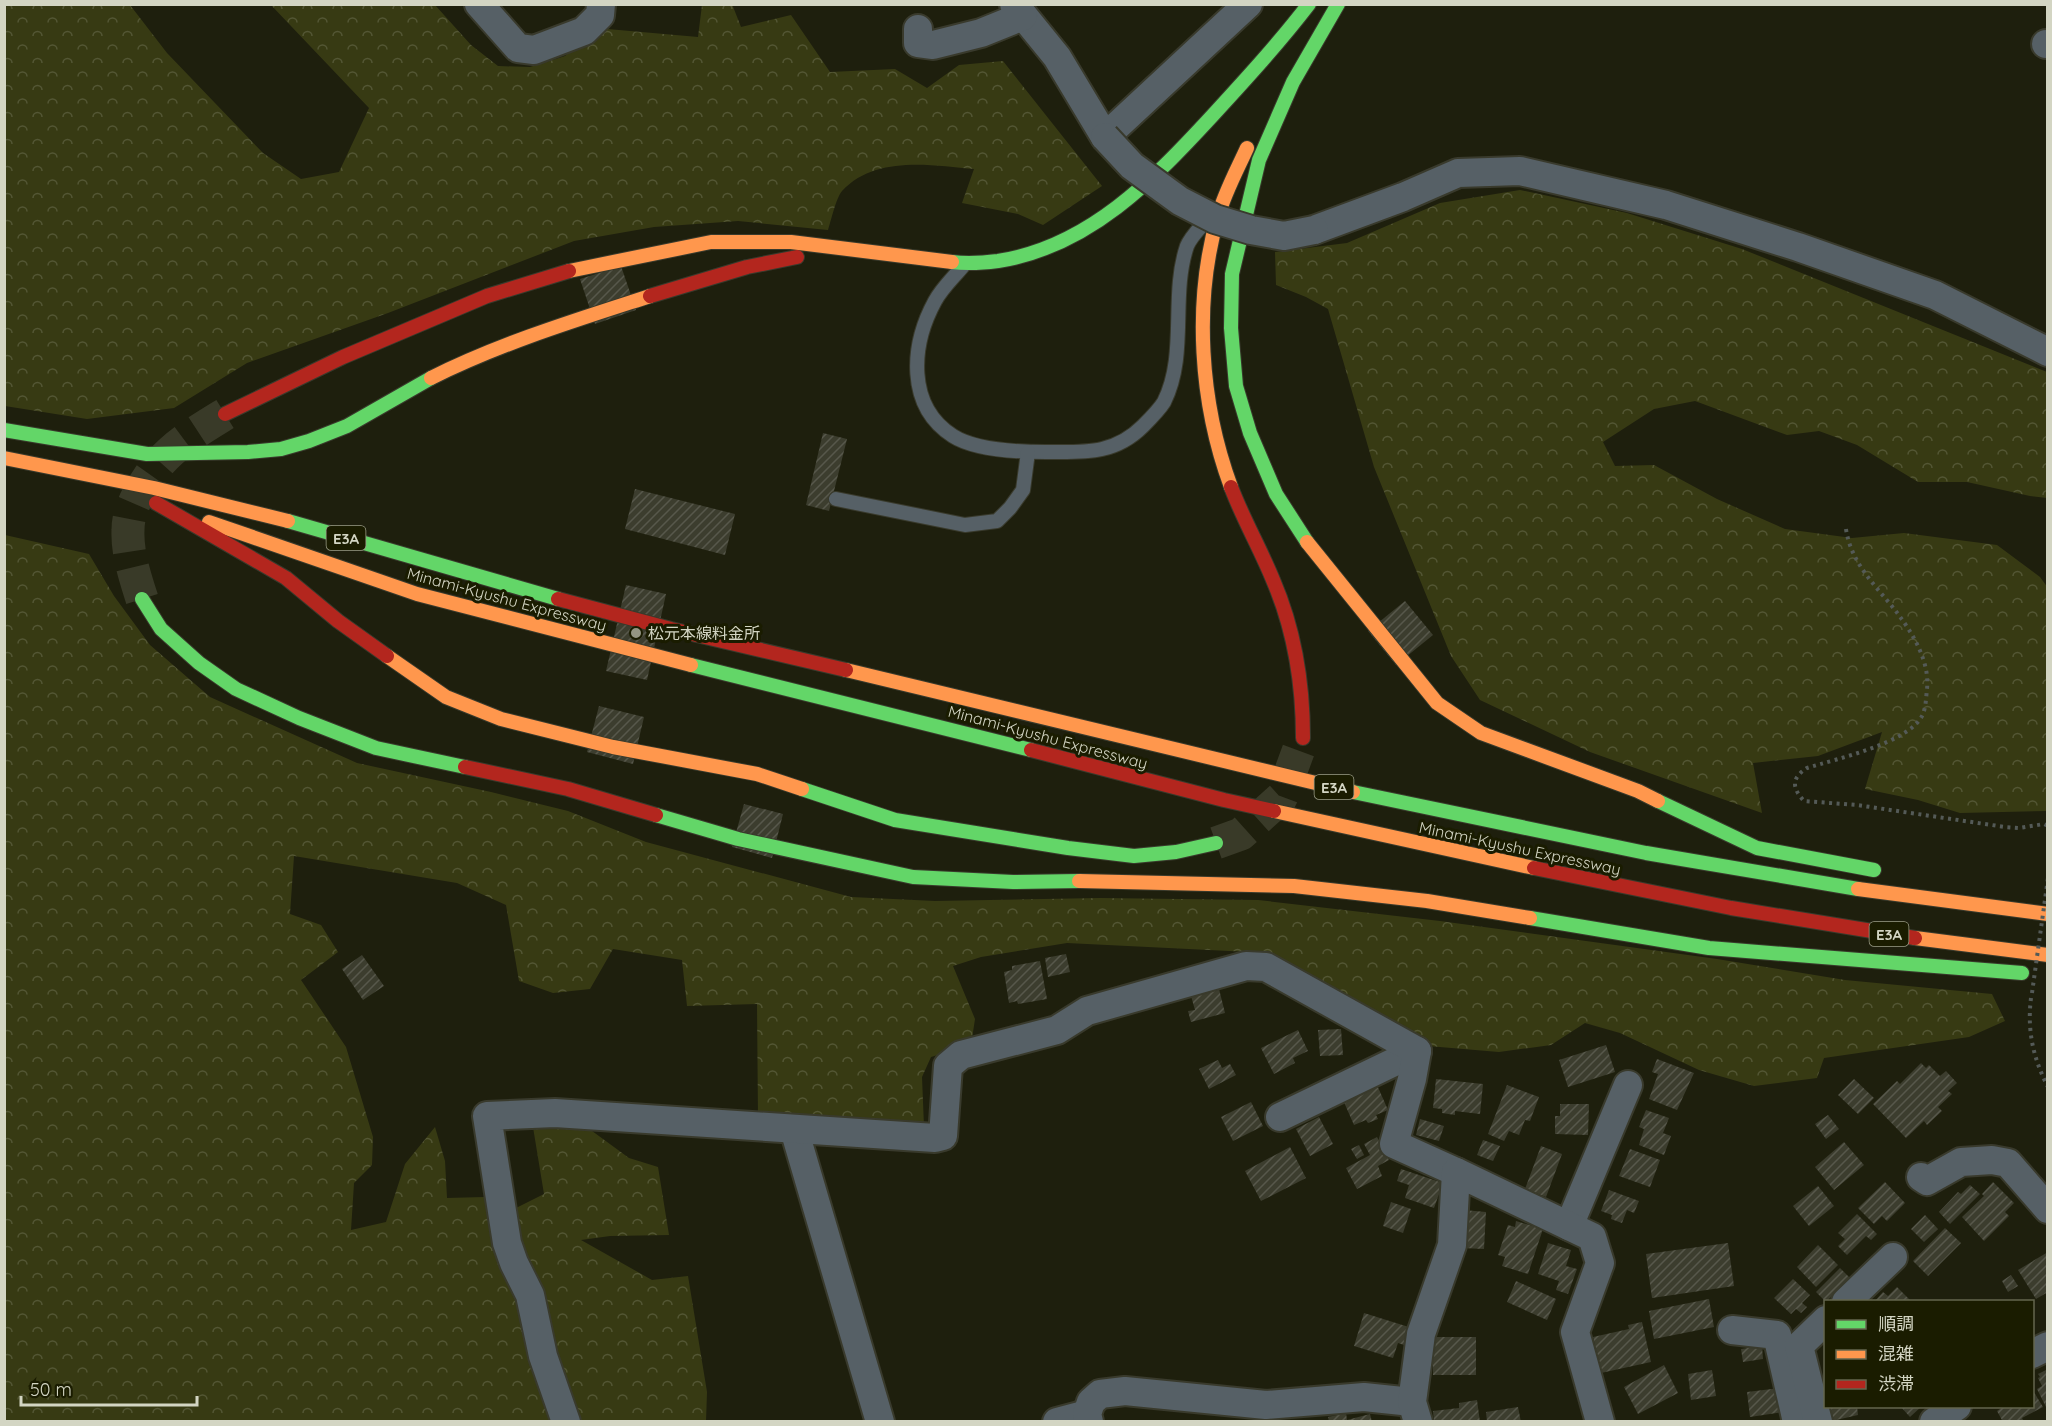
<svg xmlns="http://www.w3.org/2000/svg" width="2052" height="1426" font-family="Quicksand,'Noto Sans JP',sans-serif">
<defs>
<pattern id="forest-crowns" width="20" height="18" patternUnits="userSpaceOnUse" patternTransform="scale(1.5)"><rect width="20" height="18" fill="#373a13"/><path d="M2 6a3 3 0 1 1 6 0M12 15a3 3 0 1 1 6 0" fill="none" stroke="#535634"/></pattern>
<pattern id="building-hatch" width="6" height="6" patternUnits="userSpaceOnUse" patternTransform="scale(1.5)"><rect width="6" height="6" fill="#3c3d2e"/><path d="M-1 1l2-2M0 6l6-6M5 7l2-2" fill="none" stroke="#57584b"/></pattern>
</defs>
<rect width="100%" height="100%" fill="#1e1f0d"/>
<g fill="url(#forest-crowns)">
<path d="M 732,4 L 741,27 L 791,15 L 830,72 L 895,69 L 927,88 L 959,65 L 1003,61 L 1102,186 L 1043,225 L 1018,214 L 962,203 L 974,169 C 931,165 875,155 842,191 C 836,198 831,221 828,230 L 738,221 L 654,227 L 574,241 L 388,313 L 247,363 L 174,408 L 87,419 L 5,406 L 4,5 L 130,5 L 167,53 L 263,153 L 301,179 L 339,172 L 369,108 L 271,5 L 435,5 L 471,45 L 498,66 L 530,67 L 565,56 L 596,28 L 698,37 L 702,5 Z"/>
<polygon points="1520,190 1627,213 1742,249 2047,372 2047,498 2030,496 1967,482 1918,482 1857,445 1819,431 1787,435 1695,401 1654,409 1603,442 1615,466 1654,465 1717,499 1785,529 1852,538 1904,533 1997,545 2040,577 2048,588 2047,811 1960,813 1918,800 1865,789 1882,732 1818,756 1753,763 1762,813 1590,752 1480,700 1451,656 1374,467 1328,309 1306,297 1276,285 1275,252 1347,243 1440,203"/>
<polygon points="5,535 89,554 114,596 150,645 210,697 357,763 491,792 568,811 646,842 851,897 935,901 1100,898 1258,900 1440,921 1717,959 1845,980 1992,994 2005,1021 1969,1037 1824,1058 1817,1078 1754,1086 1699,1070 1620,1033 1585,1023 1551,1045 1499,1052 1428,1046 1270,953 1067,943 981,957 953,966 975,1019 971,1045 931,1057 922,1077 924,1127 758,1116 757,1004 687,1006 682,960 613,949 590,989 553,993 519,981 506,905 457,883 294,856 290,914 321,925 338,952 301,980 346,1047 373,1137 372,1165 354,1183 351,1230 386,1222 405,1164 435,1127 445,1161 447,1198 485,1197 516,1208 544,1194 533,1127 577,1120 629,1158 658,1167 669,1235 610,1236 581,1240 652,1280 688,1276 707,1392 706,1421 5,1422"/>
</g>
<g fill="url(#building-hatch)">
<polygon points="621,266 636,310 595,324 580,279"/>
<polygon points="823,433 847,439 829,511 806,505"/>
<polygon points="635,489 735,514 725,555 625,529"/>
<polygon points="626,585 666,594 647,680 606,671"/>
<polygon points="1405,601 1433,635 1396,665 1368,631"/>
<polygon points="599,706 644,717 633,764 587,752"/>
<polygon points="744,804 783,814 772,858 732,847"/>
<polygon points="1066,954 1070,972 1048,977 1045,958"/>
<polygon points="362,955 384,986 363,1000 342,969"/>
<polygon points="1040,961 1047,999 1018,1004 1017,1001 1009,1003 1004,972 1012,970 1012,966"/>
<polygon points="1219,989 1225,1013 1191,1022 1188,1011 1195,1010 1191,996"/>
<polygon points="1341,1029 1343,1055 1320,1056 1318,1030"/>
<polygon points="1298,1030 1308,1051 1293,1058 1295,1063 1274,1074 1261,1048"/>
<polygon points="1606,1045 1615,1072 1568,1087 1559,1060"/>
<polygon points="1657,1059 1694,1073 1677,1110 1649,1099 1658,1074 1652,1072"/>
<polygon points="1218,1060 1222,1068 1230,1064 1236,1075 1209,1089 1199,1069"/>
<polygon points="1921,1063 1926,1068 1929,1065 1940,1076 1946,1071 1957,1083 1948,1091 1952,1094 1938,1107 1942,1111 1927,1125 1924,1121 1906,1138 1873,1104 1897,1081 1900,1084"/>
<polygon points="1436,1079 1483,1084 1480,1114 1455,1111 1455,1115 1442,1113 1442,1109 1433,1108"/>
<polygon points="1854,1079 1874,1098 1858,1114 1838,1095"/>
<polygon points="1377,1085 1388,1110 1376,1115 1378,1119 1368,1123 1366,1120 1354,1125 1343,1100"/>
<polygon points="1507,1085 1539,1097 1530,1121 1525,1120 1519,1135 1509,1131 1504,1141 1488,1134"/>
<polygon points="1251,1102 1263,1126 1233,1141 1221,1117"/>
<polygon points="1560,1104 1589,1104 1588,1135 1555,1134 1555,1116 1560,1116"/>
<polygon points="1646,1110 1669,1118 1663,1133 1671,1136 1664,1155 1639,1145 1644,1129 1639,1127"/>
<polygon points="1828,1115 1839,1129 1826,1139 1815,1124"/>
<polygon points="1319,1117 1333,1144 1310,1156 1296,1129"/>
<polygon points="1420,1119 1444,1126 1439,1141 1416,1135"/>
<polygon points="1377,1137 1389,1160 1378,1166 1382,1176 1357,1189 1346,1168 1370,1155 1364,1144"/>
<polygon points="1483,1140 1500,1146 1493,1161 1477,1155"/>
<polygon points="1844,1142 1864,1165 1834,1190 1815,1167"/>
<polygon points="1359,1145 1364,1155 1357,1159 1351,1149"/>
<polygon points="1541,1146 1562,1154 1546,1197 1525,1189"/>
<polygon points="1290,1147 1306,1178 1261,1201 1245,1171"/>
<polygon points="1630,1149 1660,1160 1650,1187 1619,1176"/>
<polygon points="1401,1169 1443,1183 1434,1208 1405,1198 1409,1185 1397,1181"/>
<polygon points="1885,1182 1905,1203 1887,1221 1882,1216 1874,1224 1858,1208"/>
<polygon points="1993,1182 2014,1203 2005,1212 2009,1216 1984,1241 1962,1217 1984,1196 1982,1194"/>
<polygon points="1970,1185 1980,1194 1950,1224 1939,1212 1958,1192 1961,1194"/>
<polygon points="1818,1186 1834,1206 1809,1226 1793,1206"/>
<polygon points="1609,1190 1639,1201 1634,1213 1627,1210 1622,1223 1611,1219 1612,1215 1601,1211"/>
<polygon points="1391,1202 1411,1209 1403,1233 1383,1226"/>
<polygon points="1464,1210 1486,1212 1484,1249 1462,1248"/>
<polygon points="1857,1214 1877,1234 1871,1240 1866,1236 1847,1255 1838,1246 1845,1239 1838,1233"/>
<polygon points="1925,1215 1938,1229 1924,1242 1911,1229"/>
<polygon points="1516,1221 1543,1229 1528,1274 1502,1266 1505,1257 1498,1255 1508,1225 1515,1227"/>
<polygon points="1945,1228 1961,1243 1928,1276 1913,1261"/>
<polygon points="1548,1243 1571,1250 1566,1266 1577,1269 1568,1294 1556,1290 1559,1281 1538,1274"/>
<polygon points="1728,1243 1734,1286 1652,1298 1646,1254"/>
<polygon points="1818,1245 1838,1265 1816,1287 1797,1267"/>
<polygon points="2048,1252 2048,1292 2036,1299 2018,1270"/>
<polygon points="1840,1268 1850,1278 1826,1302 1816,1292"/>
<polygon points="2011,1275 2018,1286 2008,1292 2002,1281"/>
<polygon points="1793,1279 1810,1295 1802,1303 1807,1307 1801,1313 1796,1309 1791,1314 1774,1298"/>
<polygon points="1516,1281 1556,1299 1547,1320 1507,1302"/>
<polygon points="1897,1287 1912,1302 1874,1302 1883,1292 1888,1296"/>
<polygon points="1709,1299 1714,1327 1654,1339 1649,1311"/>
<polygon points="1364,1313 1412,1328 1407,1346 1398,1343 1393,1358 1354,1346"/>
<polygon points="1642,1322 1651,1362 1601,1373 1593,1337 1629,1329 1628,1325"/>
<rect x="1433" y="1337" width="43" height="38"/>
<polygon points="1762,1346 1763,1359 1743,1362 1741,1349"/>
<polygon points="1664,1365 1678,1393 1638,1414 1624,1387"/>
<polygon points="2048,1369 2048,1411 2037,1389 2042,1386 2038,1378 2040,1377 2038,1374"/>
<polygon points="1712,1370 1716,1396 1691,1400 1688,1374"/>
<polygon points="1781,1388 1784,1412 1750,1417 1747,1392"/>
<polygon points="2032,1389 2043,1407 2022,1418 2024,1422 2003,1422 1997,1411 2004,1406 2032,1406"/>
<polygon points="1477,1400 1480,1422 1434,1422 1433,1411 1459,1408 1459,1403"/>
<polygon points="1829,1406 1857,1406 1858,1415 1832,1421"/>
<polygon points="1900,1406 1922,1406 1910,1417"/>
<polygon points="1518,1407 1521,1422 1487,1422 1486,1412"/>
<polygon points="1346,1413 1347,1420 1370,1414 1372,1422 1329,1422 1328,1417"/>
</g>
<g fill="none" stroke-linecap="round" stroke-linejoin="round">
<g stroke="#393a28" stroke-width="33" stroke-dasharray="33 16" stroke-linecap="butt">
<path d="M 142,599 C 135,577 127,553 128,530 C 128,517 132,507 138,495 C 160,453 186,438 225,414"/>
<polyline points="1216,843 1241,834 1281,798 1303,738"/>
</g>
<g stroke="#393a2c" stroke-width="16">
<g id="lane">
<path d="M 963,266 C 954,277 942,288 935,301 C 911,345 906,406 953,436 C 975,450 1020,452 1046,452 C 1084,452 1114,455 1143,426 C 1150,419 1159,410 1164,402 C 1188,354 1170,296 1187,246 C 1191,236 1202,226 1209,217"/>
<polyline points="836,499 965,525 997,521 1010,508 1023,490 1028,452"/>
</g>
</g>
<g stroke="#393a2c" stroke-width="32">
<g id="street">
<polyline points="479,4 518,48 534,50 584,31 600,15 601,4"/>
<polyline points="1014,4 1057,57 1105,137 1248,4"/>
<polyline points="918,29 918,43 933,45 981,33 1023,16"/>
<polyline points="2046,44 2048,44"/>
<polyline points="1314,230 1403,197 1458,173 1520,171 1666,205 1798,247 1935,295 2048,352"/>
<polyline points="1280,1117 1417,1051"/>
<polyline points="794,1129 880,1422"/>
<polyline points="1921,1177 1927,1181 1961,1162 1992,1160 2008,1163 2048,1209"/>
<polyline points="1569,1226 1628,1085"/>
<polyline points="1846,1302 1893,1257"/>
<polyline points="1732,1330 1777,1335 1797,1422"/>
<polyline points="2032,1354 2048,1346"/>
<polyline points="566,1422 543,1356 530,1295 514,1263 507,1243 487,1116 555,1113 935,1138 943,1136 948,1066 961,1055 1057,1030 1087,1011 1246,966 1266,967 1417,1051 1412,1079 1394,1144 1456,1172"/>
<polyline points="1057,1422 1087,1414"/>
<polyline points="1089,1422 1087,1414 1091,1402 1100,1394 1125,1391 1266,1405 1364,1397 1412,1402"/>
<polyline points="1418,1422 1412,1402 1421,1334 1452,1245 1456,1172 1592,1237 1600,1263 1575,1332 1600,1422"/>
<polyline points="1818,1422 1799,1346 1826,1320"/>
<polyline points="1934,1422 1957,1406"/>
</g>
</g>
<g stroke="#393a2c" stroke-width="16">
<g id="fast">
<path d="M 952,262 C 968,264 982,263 998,261 C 1089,247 1153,180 1213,115 C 1246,79 1279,43 1309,4"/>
<polyline points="4,430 147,454 248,452 281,449 309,441 347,426 431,378"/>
<polyline points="288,521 558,599"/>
<polyline points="1307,542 1276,494 1250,433 1236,386 1231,328 1232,274 1259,160 1293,82 1338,4"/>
<polyline points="142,599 161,629 199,663 236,689 299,718 376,748 465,767"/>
<polyline points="691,665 1031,750"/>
<polyline points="802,789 895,820 1068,848 1134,856 1176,852 1216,843"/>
<polyline points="1353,792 1646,853 1858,889"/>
<polyline points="1658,801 1757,848 1874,870"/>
<polyline points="656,815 738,839 913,877 1013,882 1079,881"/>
<polyline points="1530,918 1709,948 2022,973"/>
</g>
</g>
<g stroke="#393a2c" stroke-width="16">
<g id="slow">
<polyline points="569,271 711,242 791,242 952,262"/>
<path d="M 431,378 C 501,343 576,320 650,296"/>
<polyline points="4,458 154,488 288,521"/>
<path d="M 1231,487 C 1200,403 1193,302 1218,216 C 1225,192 1237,170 1247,148"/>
<polyline points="209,522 417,594 691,665"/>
<polyline points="1307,542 1437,703 1481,733 1638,791 1658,801"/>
<polyline points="387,656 446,697 501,719 613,747 757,774 802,789"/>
<polyline points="846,670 1353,792"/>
<polyline points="1274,811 1534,868"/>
<polyline points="1079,881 1294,886 1427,901 1530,918"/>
<polyline points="1858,889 2048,914"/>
<polyline points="1915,938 2048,955"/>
</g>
</g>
<g stroke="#393a2c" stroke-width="16">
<g id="jam">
<polyline points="650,296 747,267 797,257"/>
<polyline points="225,414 343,357 487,296 569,271"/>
<path d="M 1231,487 C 1243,519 1260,548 1273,580 C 1295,631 1303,683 1303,738"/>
<polyline points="156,503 286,578 338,621 387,656"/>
<polyline points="558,599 671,629 846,670"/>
<polyline points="1031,750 1224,800 1274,811"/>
<polyline points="465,767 568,789 656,815"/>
<polyline points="1534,868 1731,908 1915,938"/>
</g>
</g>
<g stroke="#545a57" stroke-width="4" stroke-dasharray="3 4.5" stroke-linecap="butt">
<path d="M 1846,529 C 1851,563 1875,585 1895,610 C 1912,632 1930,661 1927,689 C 1926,697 1926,709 1922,716 C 1908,743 1836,759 1807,768 C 1791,778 1792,788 1804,801 L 1857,805 L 2005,827 L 2019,828 L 2044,824 L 2048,826"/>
<path d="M 2031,998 C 2027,1030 2033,1058 2048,1087"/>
</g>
<use href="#lane" stroke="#566066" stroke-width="14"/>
<use href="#street" stroke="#566066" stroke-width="28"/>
<use href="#fast" stroke="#63d668" stroke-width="14"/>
<use href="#slow" stroke="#ff974d" stroke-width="14"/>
<use href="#jam" stroke="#b3261e" stroke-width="14"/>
<g stroke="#393a2c" stroke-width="32" stroke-linecap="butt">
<polyline id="street-bridge" points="1105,137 1132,166 1180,201 1215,219 1251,230 1284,236 1314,230"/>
</g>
<polyline stroke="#545a57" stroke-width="4" stroke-dasharray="3 4.5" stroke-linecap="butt" points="2032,993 2048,878"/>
<use href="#street-bridge" stroke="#566066" stroke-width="28"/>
</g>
<circle fill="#949583" stroke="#1a1c00" stroke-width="2" cx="636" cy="633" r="6"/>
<g text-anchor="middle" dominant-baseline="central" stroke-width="6" stroke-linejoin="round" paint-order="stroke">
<g fill="#1a1c00" stroke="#9c9e88" stroke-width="1.5">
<rect x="326.5" y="526" width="39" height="24" rx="4.5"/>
<rect x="1314.5" y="775" width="39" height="24" rx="4.5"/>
<rect x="1869.5" y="922" width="39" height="24" rx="4.5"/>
</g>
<g font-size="15" font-weight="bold" fill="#d3d5c3">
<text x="346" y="538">E3A</text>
<text x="1334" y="787">E3A</text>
<text x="1889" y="934">E3A</text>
</g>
<g font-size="16" fill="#d3d5c3" stroke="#1a1c00">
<text transform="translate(507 599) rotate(15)">Minami-Kyushu Expressway</text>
<text transform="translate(1048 737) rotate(15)">Minami-Kyushu Expressway</text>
<text transform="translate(1520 848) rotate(12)">Minami-Kyushu Expressway</text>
</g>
<g font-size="16" fill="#d3d5c3" stroke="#1a1c00" text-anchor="start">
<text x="648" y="633">松元本線料金所</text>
</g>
</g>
<rect width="2052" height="1426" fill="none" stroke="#d3d5c3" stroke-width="12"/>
<rect x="1824" y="1300" width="210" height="108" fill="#1a1c00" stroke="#64664e" stroke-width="1.5"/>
<rect x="1836" y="1320" width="30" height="9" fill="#63d668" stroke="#64664e" stroke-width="1.5"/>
<text x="1878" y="1330" font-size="18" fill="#d3d5c3">順調</text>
<rect x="1836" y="1350" width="30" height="9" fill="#ff974d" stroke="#64664e" stroke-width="1.5"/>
<text x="1878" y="1360" font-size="18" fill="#d3d5c3">混雑</text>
<rect x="1836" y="1380" width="30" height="9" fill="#b3261e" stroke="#64664e" stroke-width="1.5"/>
<text x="1878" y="1390" font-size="18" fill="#d3d5c3">渋滞</text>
<path d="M21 1396v9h176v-9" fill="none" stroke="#d3d5c3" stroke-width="3"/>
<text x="30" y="1396" font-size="18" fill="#d3d5c3" stroke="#1a1c00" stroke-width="4.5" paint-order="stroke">50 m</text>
</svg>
